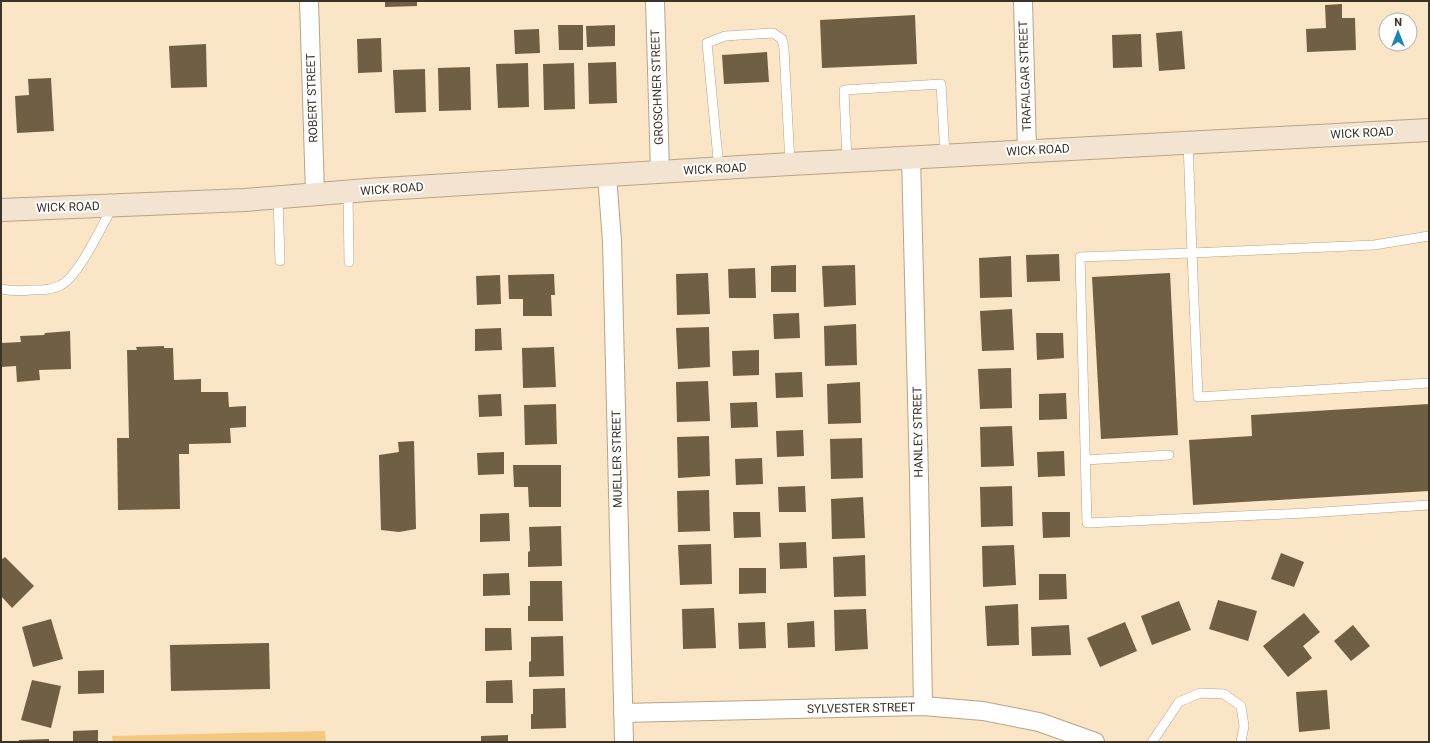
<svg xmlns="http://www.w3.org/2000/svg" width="1430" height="743" font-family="Roboto,sans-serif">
<rect width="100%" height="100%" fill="#fae5c6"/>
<polygon fill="#f5c880" points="325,731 326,742 113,742 112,736"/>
<g fill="#715f43">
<polygon points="385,1 417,1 417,6 385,7"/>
<polygon points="1342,4 1342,18 1355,18 1356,50 1307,52 1306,29 1326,28 1325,5"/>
<polygon points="915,15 917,64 822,68 820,20"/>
<polygon points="558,25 583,25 583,50 559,50"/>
<polygon points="615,25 615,46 587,47 586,26"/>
<polygon points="539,29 540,53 515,54 514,30"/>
<polygon points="1182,31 1185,69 1159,71 1156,33"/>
<polygon points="1141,34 1142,67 1113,68 1112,35"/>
<polygon points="381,38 382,72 358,73 357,39"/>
<polygon points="206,44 207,87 171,88 169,46"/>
<polygon points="767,52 769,82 724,84 722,55"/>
<polygon points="616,62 617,103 589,104 588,63"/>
<polygon points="528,63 529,107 498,108 496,64"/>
<polygon points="574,63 575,109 544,110 543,64"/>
<polygon points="470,67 471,110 439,111 438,68"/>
<polygon points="425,69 426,112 395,113 393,70"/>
<polygon points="51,78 54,131 17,133 15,96 29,95 28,79"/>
<polygon points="1059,254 1060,281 1027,282 1026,255"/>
<polygon points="1011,256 1012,297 980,298 979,258"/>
<polygon points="796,265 796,292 771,292 771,266"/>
<polygon points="855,265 856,305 824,307 822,266"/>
<polygon points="755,268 756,298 729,298 728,269"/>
<polygon points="708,273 710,314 677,315 676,274"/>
<polygon points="1170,273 1178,435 1101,439 1092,277"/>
<polygon points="554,274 555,295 551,295 552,316 523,316 523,299 509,299 508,275"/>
<polygon points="500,275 501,304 477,305 476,276"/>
<polygon points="1012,309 1014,350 982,351 980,311"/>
<polygon points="799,313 800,338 774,339 773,314"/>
<polygon points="856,324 857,365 825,366 824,326"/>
<polygon points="709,327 710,367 678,369 676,328"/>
<polygon points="501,328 502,350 475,351 475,329"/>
<polygon points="70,331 71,369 39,370 40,380 17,382 16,366 1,367 1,343 21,342 20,336 44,335 45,333"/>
<polygon points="1036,333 1063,333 1064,358 1037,360"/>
<polygon points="164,346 164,348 173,348 174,380 201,379 201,392 228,392 229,407 246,406 246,427 230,428 231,443 189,444 189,454 179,454 180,509 118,510 117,438 129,438 127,350 137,350 136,347"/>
<polygon points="554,347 556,387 523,388 522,348"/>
<polygon points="759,350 759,375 733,376 732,351"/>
<polygon points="1011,368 1012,408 980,409 978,369"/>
<polygon points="802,372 803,397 776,398 775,373"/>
<polygon points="708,381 710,421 677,422 676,382"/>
<polygon points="860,382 861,423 828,424 827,384"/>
<polygon points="1066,393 1067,419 1039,420 1039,394"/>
<polygon points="501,394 502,416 479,417 478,395"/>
<polygon points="757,402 758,427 731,428 730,403"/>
<polygon points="556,404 557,444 525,445 524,405"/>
<polygon points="1429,404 1429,491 1193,505 1189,440 1252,436 1251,415"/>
<polygon points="1012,426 1014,466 981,467 980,427"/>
<polygon points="803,430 804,456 777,457 776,431"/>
<polygon points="709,436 710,476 678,478 677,437"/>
<polygon points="862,438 863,478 831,479 830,439"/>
<polygon points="414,441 416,529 399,532 381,530 379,455 399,452 398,442"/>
<polygon points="1064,451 1065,476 1038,477 1037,452"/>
<polygon points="504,452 504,474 478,475 477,453"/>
<polygon points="762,458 763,484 736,485 735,459"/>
<polygon points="513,465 561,465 561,507 529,507 528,487 514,487"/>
<polygon points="805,486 806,512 779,512 778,487"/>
<polygon points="1012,486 1013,526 981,527 980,487"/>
<polygon points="709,490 710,531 678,532 677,491"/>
<polygon points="863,497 865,538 832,539 831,499"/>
<polygon points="733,512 760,512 761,537 734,538"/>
<polygon points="1042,512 1070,512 1070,537 1043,538"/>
<polygon points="509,513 510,541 480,542 480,514"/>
<polygon points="561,526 562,566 528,567 528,552 530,551 529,527"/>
<polygon points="806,542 807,568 780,569 779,543"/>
<polygon points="711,544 712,584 680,585 678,545"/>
<polygon points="1014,545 1016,585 983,587 982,546"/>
<polygon points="1281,553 1304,562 1294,587 1271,579"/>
<polygon points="865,555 866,596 834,597 833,557"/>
<polygon points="5,557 34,586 12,608 1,596 1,560"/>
<polygon points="739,568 766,568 766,593 739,594"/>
<polygon points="509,573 510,595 483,596 483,574"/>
<polygon points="1039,574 1066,574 1067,599 1039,600"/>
<polygon points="530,581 562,581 563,621 528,621 528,606 530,606"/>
<polygon points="1218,600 1257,611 1248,641 1209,629"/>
<polygon points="1179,601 1191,630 1152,645 1141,616"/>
<polygon points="1018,604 1019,645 987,646 985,606"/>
<polygon points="714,608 716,648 683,649 682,609"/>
<polygon points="866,609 868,649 835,651 834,610"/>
<polygon points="1304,613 1320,632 1303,646 1312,658 1288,677 1263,646"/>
<polygon points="51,619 63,659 33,667 22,627"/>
<polygon points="814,621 815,647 788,648 787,623"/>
<polygon points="765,622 766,648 739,649 738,623"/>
<polygon points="1125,622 1137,651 1100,667 1087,638"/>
<polygon points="1069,625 1071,655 1032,656 1031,627"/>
<polygon points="1353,625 1370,646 1351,661 1334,641"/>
<polygon points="485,628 511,628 512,650 485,651"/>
<polygon points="563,636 564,676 529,677 529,662 531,661 531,637"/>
<polygon points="269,643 270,689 171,691 170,645"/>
<polygon points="104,670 104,693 78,694 78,671"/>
<polygon points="32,680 61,686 51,728 21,720"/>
<polygon points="512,680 513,703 486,703 486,681"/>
<polygon points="565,688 566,728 531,729 531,714 533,714 533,689"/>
<polygon points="1327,690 1330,729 1299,732 1296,692"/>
<polygon points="98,730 98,742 73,742 73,731"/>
<polygon points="508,735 508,742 481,742 481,736"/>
<polygon points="49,739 49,742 19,742 19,740"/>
</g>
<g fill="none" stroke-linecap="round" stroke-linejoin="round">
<g stroke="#b8a486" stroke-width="10">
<g id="lane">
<polyline points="1188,142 1192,253 1080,257 1087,523 1307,513 1429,505"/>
<polyline points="847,161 844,90 941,84 945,155"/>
<polyline points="719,169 707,43 725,36 773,33 782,39 784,49 790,164"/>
<polyline points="348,192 349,262"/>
<polyline points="278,198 280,261"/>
<polyline points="1429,236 1374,245 1192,253 1198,397 1429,383"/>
<path d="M 1,289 C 11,291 21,291 31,290 C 42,290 52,290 61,285 C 79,276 102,225 113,206"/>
<polyline points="1085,460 1169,455"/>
<polyline points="1152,742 1179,702 1200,693 1224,694 1241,706 1244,726 1241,742"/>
</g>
</g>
<g stroke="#b8a486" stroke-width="20">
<g id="street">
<polyline points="309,1 315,194"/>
<polyline points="655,1 660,172"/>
<polyline points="1023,1 1027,151"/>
<polyline points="911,157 919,478 923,706"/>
<polyline points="607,176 612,241 624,742"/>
<polyline points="623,713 923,706 983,711 1039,722 1095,742"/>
</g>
</g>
<g stroke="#b8a486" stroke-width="24">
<polyline id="secondary" points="1,210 245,200 367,190 790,164 1429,130"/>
</g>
<use href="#lane" stroke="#fff" stroke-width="9"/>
<use href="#street" stroke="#fff" stroke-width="18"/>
<use href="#secondary" stroke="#f2e4d0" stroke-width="22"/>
</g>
<g text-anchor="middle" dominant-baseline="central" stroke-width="4" stroke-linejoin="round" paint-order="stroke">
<g font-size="12" fill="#3b3326" stroke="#fff">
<text transform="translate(1025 76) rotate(-92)">TRAFALGAR STREET</text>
<text transform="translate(657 87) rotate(-92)">GROSCHNER STREET</text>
<text transform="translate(312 98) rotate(-92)">ROBERT STREET</text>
<text transform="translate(1362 133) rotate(-3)">WICK ROAD</text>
<text transform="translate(1038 150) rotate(-3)">WICK ROAD</text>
<text transform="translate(715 169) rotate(-3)">WICK ROAD</text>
<text transform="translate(392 189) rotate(-4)">WICK ROAD</text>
<text transform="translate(68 207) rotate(-2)">WICK ROAD</text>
<text transform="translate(918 432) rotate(-91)">HANLEY STREET</text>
<text transform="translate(617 459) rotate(-91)">MUELLER STREET</text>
<text transform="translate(861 708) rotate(-1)">SYLVESTER STREET</text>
</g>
</g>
<rect width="1430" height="743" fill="none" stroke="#3b3326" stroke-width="4"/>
<g transform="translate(1398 32)"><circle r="19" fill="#ffffff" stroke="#b1ada8"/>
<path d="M0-3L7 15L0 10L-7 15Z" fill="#1a88ae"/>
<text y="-6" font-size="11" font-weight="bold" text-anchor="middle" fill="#3b3326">N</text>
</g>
</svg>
